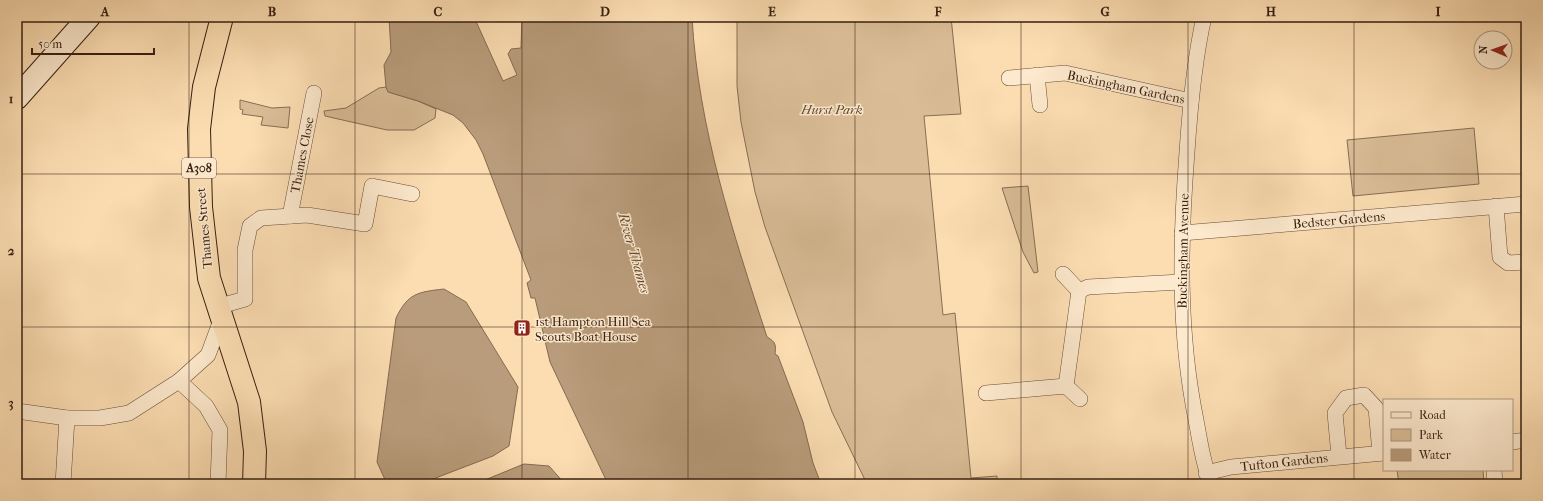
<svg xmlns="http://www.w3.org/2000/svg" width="1543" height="501" font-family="'IM FELL French Canon',serif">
<rect width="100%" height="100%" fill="#fcddb2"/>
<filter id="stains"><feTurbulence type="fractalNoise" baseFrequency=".005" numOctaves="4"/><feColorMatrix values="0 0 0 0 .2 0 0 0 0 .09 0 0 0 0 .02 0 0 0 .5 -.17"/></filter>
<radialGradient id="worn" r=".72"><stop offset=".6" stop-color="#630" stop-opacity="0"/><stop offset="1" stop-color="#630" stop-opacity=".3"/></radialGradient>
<g fill="#dabd97" stroke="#886e54">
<polygon points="737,17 951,17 961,114 924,116 943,315 955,313 971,478 997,476 997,484 867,484 832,412 765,227 755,192 741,122 737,86"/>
<polygon points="386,87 389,92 418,101 436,109 435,118 414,130 387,130 325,116 324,111 346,108 379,88"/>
<polygon points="240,100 272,108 290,107 288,128 261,125 263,117 242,114 243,110 240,109"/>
<polygon points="1474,128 1479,184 1353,196 1347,140"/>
<polygon points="1028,186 1038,272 1034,273 1023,252 1002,188"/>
<polygon points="1397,470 1483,470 1484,484 1399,484"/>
</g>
<g fill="#b99c7b" stroke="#856a51">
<path d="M 389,17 L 474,17 L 503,81 L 517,75 L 508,54 L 511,49 L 521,48 L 522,17 L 692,17 C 698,127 733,233 767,337 C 776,342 776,345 775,354 L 778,356 L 803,422 L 813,463 L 821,484 L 608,484 L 550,362 L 535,298 L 531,298 L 527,283 L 531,280 L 483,154 L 476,140 L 463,123 L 453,115 L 418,101 L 388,92 L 386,87 L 384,65 L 391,52 Z"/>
<path d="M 444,289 L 466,302 L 518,387 L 509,446 L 493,456 L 420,484 L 387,484 L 377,462 L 396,318 C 408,293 418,292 444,289 Z"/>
<polygon points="524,464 549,466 565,484 475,484"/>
</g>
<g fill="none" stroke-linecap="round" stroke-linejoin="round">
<g stroke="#684e39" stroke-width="16">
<g id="street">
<path d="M 1204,17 C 1194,61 1190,107 1187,152 C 1180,242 1178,331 1196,420 C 1200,441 1203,464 1211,484"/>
<polyline points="1037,75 1040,105"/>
<polyline points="1009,78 1065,73 1191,101"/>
<polyline points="1496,206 1500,257 1508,263 1526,262"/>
<polyline points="290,216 314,93"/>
<polyline points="1182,233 1526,204"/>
<polyline points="1063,274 1079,291"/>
<polyline points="217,307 245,299 245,250 250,226 261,218 307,215 365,224 372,186 412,194"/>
<polyline points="179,381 206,406 220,430 218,484"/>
<polyline points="1066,386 1079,291 1088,287 1181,282"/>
<polyline points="986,393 1066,386 1080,399"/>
<polyline points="17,411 67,418 100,418 129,413 179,381 208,355 221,320"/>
<polyline points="1512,442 1526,440"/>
<polyline points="1339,456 1335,413 1346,398 1364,395 1376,408 1380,453"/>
<polyline points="1494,470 1495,484"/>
<polyline points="1206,473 1231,467 1384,453"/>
<polyline points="63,484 67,418"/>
</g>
</g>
<g stroke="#361f11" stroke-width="24">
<polyline id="secondary" points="17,98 89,17"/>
</g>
<g stroke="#361f11" stroke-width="24">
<polyline id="highway" points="222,17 204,87 199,129 201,207 209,278 249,402 255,451 254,484"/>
</g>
<use href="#street" stroke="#fde9cd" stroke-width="15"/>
<use href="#secondary" stroke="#fde9cd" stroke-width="22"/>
<use href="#highway" stroke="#fcddb2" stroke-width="22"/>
</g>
<path fill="none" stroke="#361f11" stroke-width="1" stroke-opacity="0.55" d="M 189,17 L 189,484M 355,17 L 355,484M 522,17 L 522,484M 688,17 L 688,484M 855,17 L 855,484M 1021,17 L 1021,484M 1188,17 L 1188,484M 1354,17 L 1354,484M 17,174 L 1526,174M 17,327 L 1526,327"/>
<defs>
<g id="building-square" transform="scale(0.9)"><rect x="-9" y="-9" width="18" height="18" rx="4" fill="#8f2418" stroke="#fde9cd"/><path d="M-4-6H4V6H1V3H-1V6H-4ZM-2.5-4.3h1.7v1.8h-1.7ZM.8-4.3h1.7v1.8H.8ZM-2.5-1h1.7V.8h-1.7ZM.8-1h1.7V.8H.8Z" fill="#fff"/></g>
</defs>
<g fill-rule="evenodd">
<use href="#building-square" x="522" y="328"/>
</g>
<g text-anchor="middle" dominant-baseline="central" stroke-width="3" stroke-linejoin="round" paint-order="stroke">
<rect fill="#fde9cd" stroke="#725c49" stroke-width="1" x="182" y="158" width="34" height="20" rx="3"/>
<g font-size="12" font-weight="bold" fill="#361f11">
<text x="199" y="168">A308</text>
</g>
<g font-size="13" fill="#361f11" stroke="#fde9cd">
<text transform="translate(1126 87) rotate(12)">Buckingham Gardens</text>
<text transform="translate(302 155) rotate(-79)">Thames Close</text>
<text transform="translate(1339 220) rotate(-5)">Bedster Gardens</text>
<text transform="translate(204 228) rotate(-95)">Thames Street</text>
<text transform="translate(1183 251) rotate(-89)">Buckingham Avenue</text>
<text transform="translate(1284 462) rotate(-6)">Tufton Gardens</text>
</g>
<g font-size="13" font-style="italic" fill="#5f4632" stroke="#fde9cd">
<text x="832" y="109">Hurst Park</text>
</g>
<g font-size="13" fill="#361f11" stroke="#fde9cd" text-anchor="start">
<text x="535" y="321">1st Hampton Hill Sea<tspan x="535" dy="15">Scouts Boat House</tspan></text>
</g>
<g font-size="14" font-style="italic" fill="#644b36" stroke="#fde9cd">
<text transform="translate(634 253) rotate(74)">River Thames</text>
</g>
</g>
<rect width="1543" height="501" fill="none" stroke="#fcddb2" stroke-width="44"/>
<rect x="1383" y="399" width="130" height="72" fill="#fde9cd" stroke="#ad9882"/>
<rect x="1391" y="412" width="20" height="6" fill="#fde9cd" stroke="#ad9882"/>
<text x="1419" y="419" font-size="12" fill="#361f11">Road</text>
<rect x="1391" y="429" width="20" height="12" fill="#dabd97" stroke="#ad9882"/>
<text x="1419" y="439" font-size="12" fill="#361f11">Park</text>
<rect x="1391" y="449" width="20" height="12" fill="#b99c7b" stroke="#ad9882"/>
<text x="1419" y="459" font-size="12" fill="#361f11">Water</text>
<g transform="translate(1493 50) rotate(272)"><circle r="19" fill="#fde9cd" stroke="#ad9882"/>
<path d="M0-3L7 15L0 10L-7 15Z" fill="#8f2418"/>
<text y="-6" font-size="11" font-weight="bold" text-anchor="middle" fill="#361f11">N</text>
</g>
<path d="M32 48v6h122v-6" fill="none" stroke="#361f11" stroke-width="2"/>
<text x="38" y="48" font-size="12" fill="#361f11" stroke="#fde9cd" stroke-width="3" paint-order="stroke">50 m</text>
<rect x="22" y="22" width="1499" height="457" fill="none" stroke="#361f11" stroke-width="1.5"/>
<g font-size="13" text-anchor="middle" font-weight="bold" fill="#361f11">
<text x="105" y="16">A</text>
<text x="272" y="16">B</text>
<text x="438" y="16">C</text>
<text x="605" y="16">D</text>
<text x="772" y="16">E</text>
<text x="938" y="16">F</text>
<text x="1105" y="16">G</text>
<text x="1271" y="16">H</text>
<text x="1438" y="16">I</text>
<text x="11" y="103">1</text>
<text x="11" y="255">2</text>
<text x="11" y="407">3</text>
</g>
<rect width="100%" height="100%" filter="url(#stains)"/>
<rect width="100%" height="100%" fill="url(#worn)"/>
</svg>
